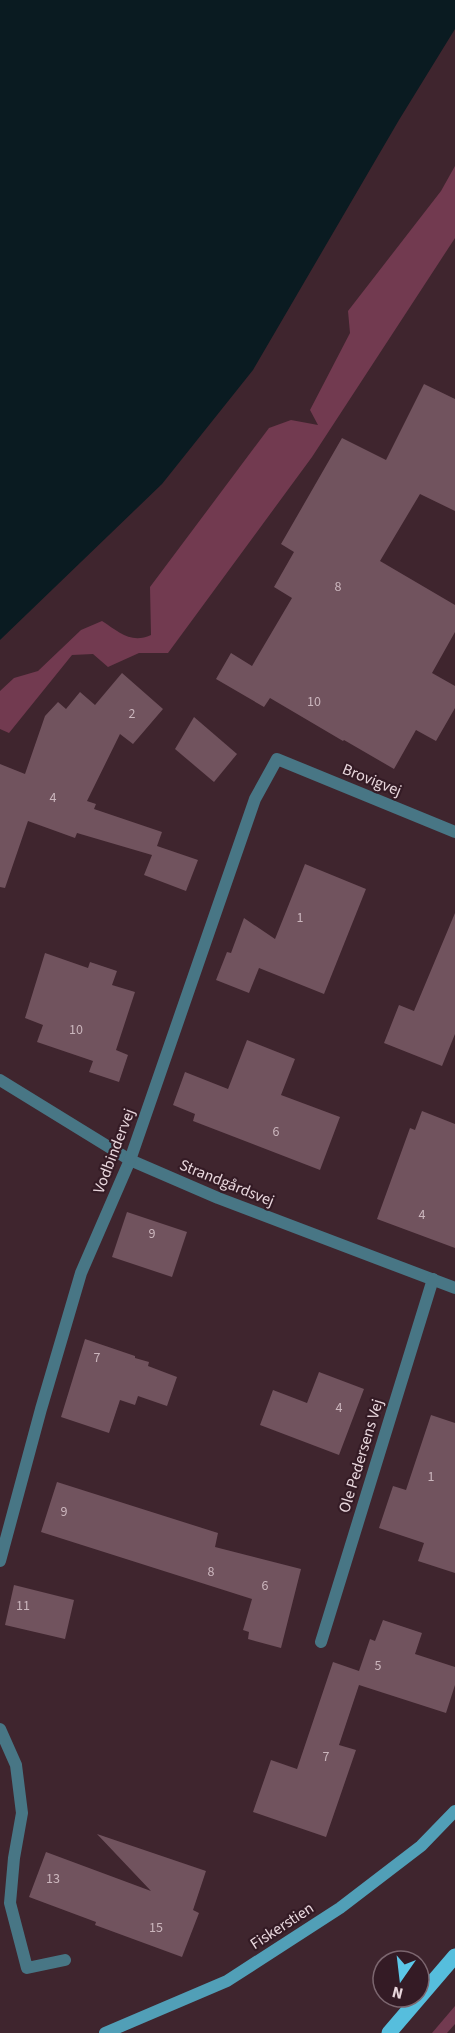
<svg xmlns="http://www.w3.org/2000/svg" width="455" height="2033" font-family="'Source Sans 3',sans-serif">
<rect width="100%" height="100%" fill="#3f252e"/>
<g fill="#723a50">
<path d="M 455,166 L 455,238 L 312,457 L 168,653 L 139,653 L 108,667 L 93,654 L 72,655 L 9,733 L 0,729 L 0,691 L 14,678 L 38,671 L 81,630 L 102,621 C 119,632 131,644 151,635 L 150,587 L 269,428 L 291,420 L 318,425 L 310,410 L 350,333 L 348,311 L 441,191 Z"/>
<polygon points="455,2006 455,2024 447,2033 432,2033"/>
</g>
<polygon fill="#0a1b21" points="0,0 455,0 455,29 399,120 253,370 162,484 0,640"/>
<g fill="#71535e">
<polygon points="424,384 455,399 455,511 420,494 380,561 455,605 455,632 432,673 455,686 455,708 436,741 416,730 394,769 344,740 343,741 270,698 264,707 216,679 231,653 252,666 292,598 274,587 294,552 281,544 342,438 386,460"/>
<polygon points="122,673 163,709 133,744 120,734 87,801 96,804 94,809 162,832 157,846 198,860 186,891 144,875 152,855 77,833 75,838 28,821 5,888 0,887 0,764 25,774 45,716 58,702 66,709 80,692 95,705"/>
<polygon points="194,717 237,754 214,782 175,749"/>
<polygon points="305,864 366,889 324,994 259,968 249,993 216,980 227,952 231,953 244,918 275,939"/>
<polygon points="455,913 455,1034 442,1066 384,1043 399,1005 414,1011"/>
<polygon points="45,953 88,968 90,962 117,971 112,985 135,992 116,1050 128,1055 119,1082 89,1072 93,1061 37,1042 43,1025 25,1018"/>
<polygon points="247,1040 295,1059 281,1095 340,1117 320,1170 193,1121 195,1114 173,1105 185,1072 228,1089"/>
<polygon points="422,1111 455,1124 455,1248 377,1219 410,1128 415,1130"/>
<polygon points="127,1212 187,1232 172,1277 112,1257"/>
<polygon points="85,1339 135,1356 135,1358 149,1362 148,1366 177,1377 167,1406 138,1396 135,1405 120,1400 109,1433 61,1417"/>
<polygon points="319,1372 364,1389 339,1455 260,1425 273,1390 307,1403"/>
<polygon points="431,1415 455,1423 455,1573 418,1561 424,1543 379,1528 393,1486 406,1490"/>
<polygon points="57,1482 218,1533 215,1547 301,1569 281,1648 248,1639 249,1632 243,1630 252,1599 41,1532"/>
<polygon points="14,1585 74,1600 65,1639 5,1625"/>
<polygon points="383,1620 422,1633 415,1654 455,1667 455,1685 446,1713 359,1685 339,1745 356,1750 326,1837 253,1812 271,1760 297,1769 333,1662 359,1671 370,1639 375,1641"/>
<polygon points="97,1834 206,1871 193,1910 199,1913 182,1957 95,1925 96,1922 29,1897 46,1852 151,1891"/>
</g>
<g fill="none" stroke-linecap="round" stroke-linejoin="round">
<g stroke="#487685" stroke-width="12">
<polyline points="0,1080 130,1160 218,1198 455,1288"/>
<polyline points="0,1561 41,1409 81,1273 130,1160 255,799 277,759 455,832"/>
<polyline points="321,1642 433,1279"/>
<polyline points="0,1729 16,1765 22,1813 14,1858 10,1903 27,1968 65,1960"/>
</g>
<polyline stroke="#519fb7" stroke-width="12" points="105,2033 227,1981 340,1908 421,1846 455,1811"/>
<polyline stroke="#56bedd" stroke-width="15" points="389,2033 455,1956"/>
</g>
<g text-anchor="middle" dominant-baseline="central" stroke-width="4.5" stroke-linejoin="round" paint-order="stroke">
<g font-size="14" fill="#cbb6bd">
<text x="338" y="587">8</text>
<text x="314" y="702">10</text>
<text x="132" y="714">2</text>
<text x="53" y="798">4</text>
<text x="300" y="918">1</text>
<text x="76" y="1030">10</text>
<text x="276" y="1132">6</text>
<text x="422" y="1215">4</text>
<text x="152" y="1234">9</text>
<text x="97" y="1358">7</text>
<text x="339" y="1408">4</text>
<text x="431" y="1477">1</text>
<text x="64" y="1512">9</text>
<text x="211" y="1572">8</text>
<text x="265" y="1586">6</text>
<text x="23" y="1606">11</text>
<text x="378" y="1666">5</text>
<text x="326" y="1757">7</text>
<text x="53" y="1879">13</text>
<text x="156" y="1928">15</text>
</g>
<g font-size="16" fill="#e9d7dd" stroke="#341b25">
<text transform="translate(372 780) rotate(22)">Brovigvej</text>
<text transform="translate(114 1151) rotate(-69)">Vodbindervej</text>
<text transform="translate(227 1183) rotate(22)">Strandgårdsvej</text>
<text transform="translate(361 1456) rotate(-73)">Ole Pedersens Vej</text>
<text transform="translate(282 1926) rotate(-33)">Fiskerstien</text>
</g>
</g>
<g transform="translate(401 1979) rotate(194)"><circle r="28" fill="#341b25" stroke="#7c666f" stroke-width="1.5"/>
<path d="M0-4.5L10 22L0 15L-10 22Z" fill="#5cc7e8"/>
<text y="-9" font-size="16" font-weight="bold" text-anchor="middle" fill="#e9d7dd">N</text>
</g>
</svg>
